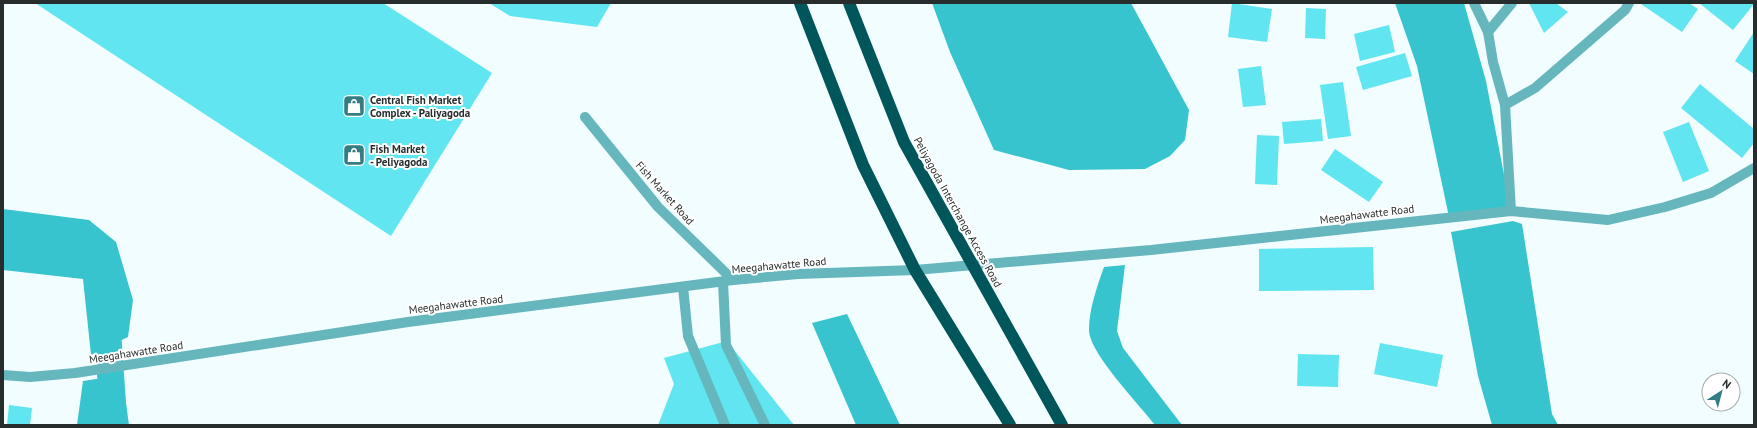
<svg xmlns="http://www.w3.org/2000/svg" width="1757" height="428" font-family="'PT Sans',sans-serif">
<rect width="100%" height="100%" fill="#f1fdfe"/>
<g fill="#37c4cf">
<polygon points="932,3 1131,3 1189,110 1185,140 1170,156 1145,169 1069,170 994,150 950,52"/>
<polygon points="1395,3 1464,3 1486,81 1511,211 1449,217 1417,66"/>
<polygon points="3,209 89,220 116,242 133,300 128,337 91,355 83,279 3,270"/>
<polygon points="1513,221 1522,224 1552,414 1558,425 1492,425 1478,376 1451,232"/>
<path d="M 1125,265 L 1117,331 L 1123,348 L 1182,425 L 1155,425 C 1140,405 1089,353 1089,330 C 1089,309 1097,287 1104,267 Z"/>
<polygon points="847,314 900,425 856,425 812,323"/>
<polygon points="122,375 129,425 77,425 83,381"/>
</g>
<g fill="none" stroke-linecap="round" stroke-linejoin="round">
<polyline stroke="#37c4cf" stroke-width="27" points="106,310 114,425"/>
</g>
<g fill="#61e5f0">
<polygon points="35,3 383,3 492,73 391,236"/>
<polygon points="489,3 611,3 597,27 510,16"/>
<polygon points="1232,3 1272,9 1267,42 1228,37"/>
<polygon points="1529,3 1556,3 1568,12 1544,33"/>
<polygon points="1642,3 1689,3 1698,9 1682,32 1641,4"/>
<polygon points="1699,3 1754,3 1754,4 1733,30"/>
<polygon points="1306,8 1326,9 1325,39 1305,38"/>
<polygon points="1389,25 1395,52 1360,61 1354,34"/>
<polygon points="1754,32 1754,74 1735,61"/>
<polygon points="1405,53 1412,76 1363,90 1356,67"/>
<polygon points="1261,66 1266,105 1243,107 1238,69"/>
<polygon points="1343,82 1351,136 1328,139 1320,85"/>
<polygon points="1700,84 1754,129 1754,143 1742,158 1681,108"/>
<polygon points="1321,119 1323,141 1284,144 1282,122"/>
<polygon points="1689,122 1709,171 1683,182 1663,132"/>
<polygon points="1257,135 1279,136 1277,185 1255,184"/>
<polygon points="1335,149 1383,182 1369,202 1321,170"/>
<polygon points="1373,247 1374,290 1259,291 1259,249"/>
<polygon points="727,341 794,425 658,425 674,384 664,358"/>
<polygon points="1380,343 1443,355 1437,387 1374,374"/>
<polygon points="1298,354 1339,355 1338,387 1297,386"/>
<polygon points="9,405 32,408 30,425 7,425"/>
</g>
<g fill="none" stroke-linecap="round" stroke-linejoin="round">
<g stroke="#66b6bd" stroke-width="10">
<polyline points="1474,3 1488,32 1493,62 1505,105 1511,211"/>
<polyline points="1488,32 1512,3"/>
<polyline points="1505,105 1535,88 1625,10 1629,3"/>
<polyline points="585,117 658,207 733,280"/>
<polyline points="723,282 726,345 765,425"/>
<polyline points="683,287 688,336 725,425"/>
<polyline points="3,375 30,377 75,373 408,322 733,280 798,274 915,270 1151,250 1511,211 1608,220 1665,207 1711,193 1754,168"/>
</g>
<g stroke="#00565b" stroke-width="12">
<polyline points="800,3 863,165 915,270 1010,425"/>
<polyline points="849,3 904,142 1062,425"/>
</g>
</g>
<defs>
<g id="shop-square" transform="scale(1.15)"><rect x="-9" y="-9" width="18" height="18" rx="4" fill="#347d82" stroke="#fff"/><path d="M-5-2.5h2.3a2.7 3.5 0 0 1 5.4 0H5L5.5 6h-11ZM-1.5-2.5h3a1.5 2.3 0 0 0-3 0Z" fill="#fff"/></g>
</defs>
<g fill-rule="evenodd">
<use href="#shop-square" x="354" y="106"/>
<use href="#shop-square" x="354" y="155"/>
</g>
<g text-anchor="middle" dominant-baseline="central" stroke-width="4" stroke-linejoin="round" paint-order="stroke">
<g font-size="11" font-weight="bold" fill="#272d2d" stroke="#fff" text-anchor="start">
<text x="370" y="100">Central Fish Market<tspan x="370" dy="13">Complex - Paliyagoda</tspan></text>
<text x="370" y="149">Fish Market<tspan x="370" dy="13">- Peliyagoda</tspan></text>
</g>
<g font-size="11" fill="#272d2d" stroke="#fff">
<text transform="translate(665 193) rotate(48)">Fish Market Road</text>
<text transform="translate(958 212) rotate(61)">Peliyagoda Interchange Access Road</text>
<text transform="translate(1367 214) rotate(-7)">Meegahawatte Road</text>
<text transform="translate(779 265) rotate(-5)">Meegahawatte Road</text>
<text transform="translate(456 304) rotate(-7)">Meegahawatte Road</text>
<text transform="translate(136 352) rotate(-9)">Meegahawatte Road</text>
</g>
</g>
<rect width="1757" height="428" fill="none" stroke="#272d2d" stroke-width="8"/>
<g transform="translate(1721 392) rotate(36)"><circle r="19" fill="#ffffff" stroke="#a9abab"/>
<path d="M0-3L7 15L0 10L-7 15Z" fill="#347d82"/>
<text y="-6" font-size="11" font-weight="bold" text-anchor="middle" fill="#272d2d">N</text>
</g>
</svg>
